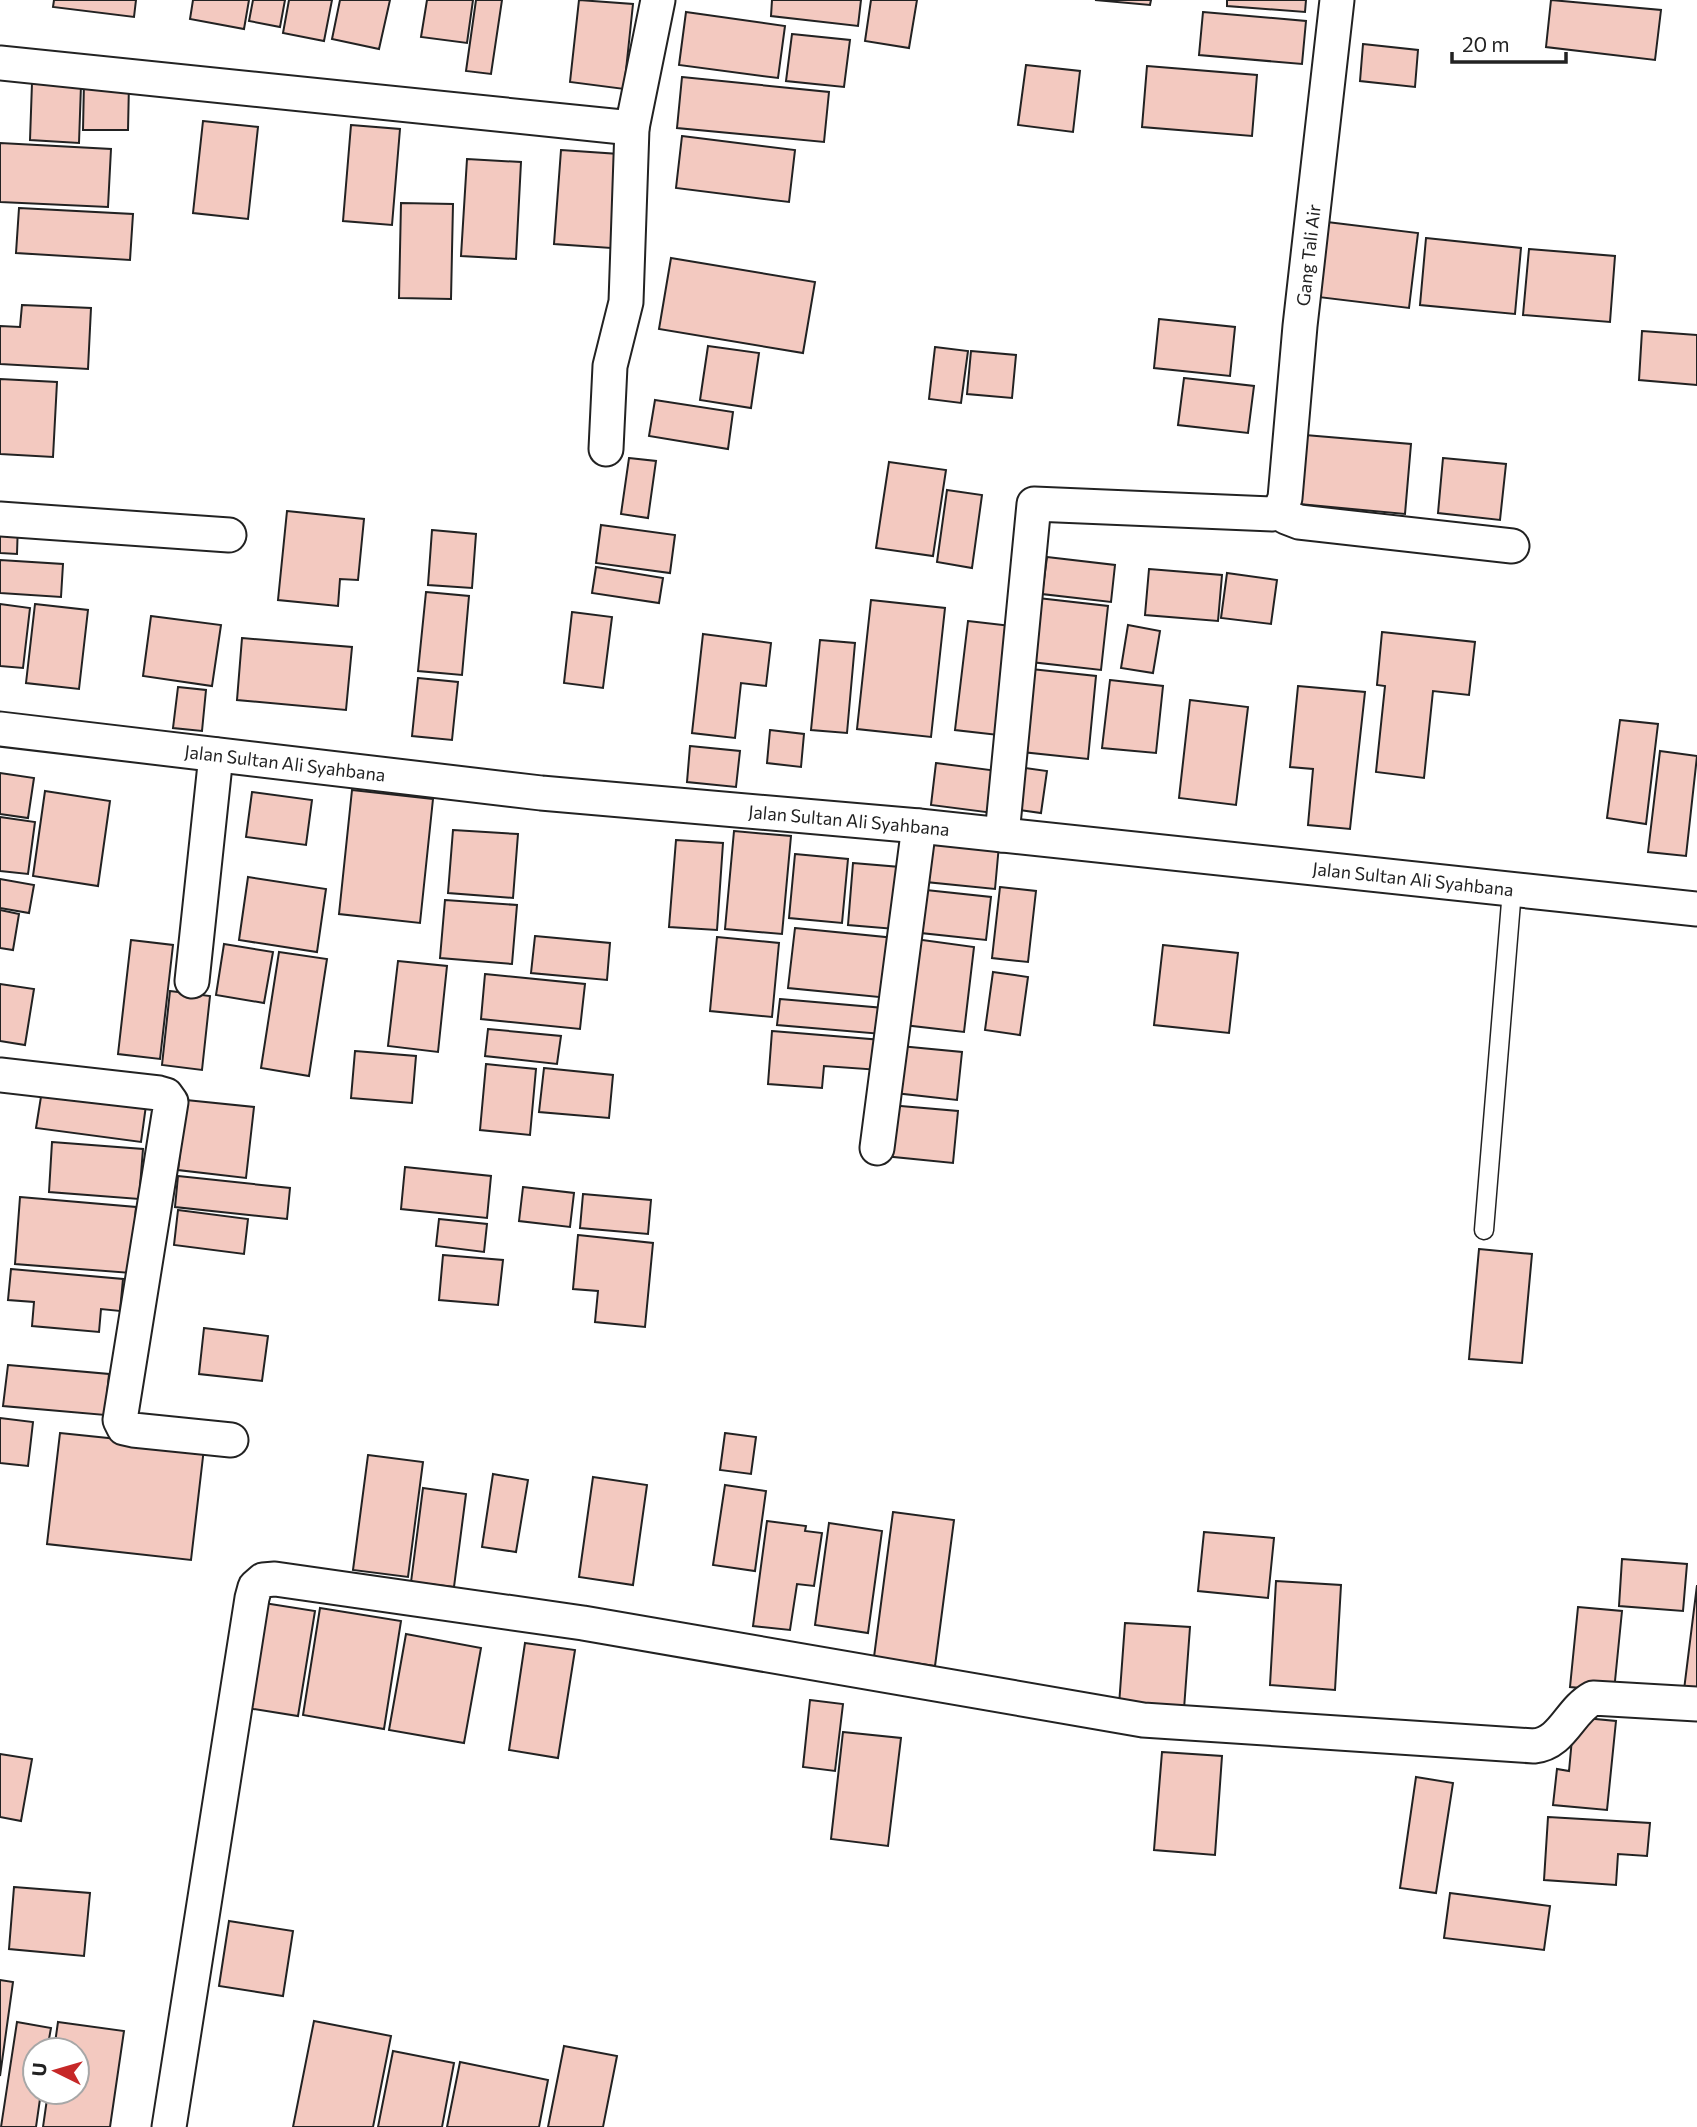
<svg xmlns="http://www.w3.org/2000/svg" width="1697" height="2127" font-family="Commissioner,sans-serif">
<rect width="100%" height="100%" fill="#fff"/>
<g fill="#f3c9c0" stroke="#222" stroke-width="2">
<polygon points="54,0 136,0 134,17 53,7"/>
<polygon points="193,0 249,0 244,29 190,19"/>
<polygon points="253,0 285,0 280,27 249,21"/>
<polygon points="289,0 332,0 324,41 283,33"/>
<polygon points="340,0 390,0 379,49 332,39"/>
<polygon points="427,0 473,0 467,43 421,37"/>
<polygon points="476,0 502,0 491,74 466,71"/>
<polygon points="579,0 633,4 624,89 570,82"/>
<polygon points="772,0 861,0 858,26 771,16"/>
<polygon points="871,0 917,0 909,48 865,41"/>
<polygon points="1095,0 1151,0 1150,5"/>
<polygon points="1227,0 1306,0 1305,12 1227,6"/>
<polygon points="1551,0 1661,10 1655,60 1546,47"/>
<polygon points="686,12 785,26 778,78 679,65"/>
<polygon points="1203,12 1306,21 1302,64 1199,55"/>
<polygon points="792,34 850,40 844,87 786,81"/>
<polygon points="1363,44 1418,50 1415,87 1360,81"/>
<polygon points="1026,65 1080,71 1073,132 1018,125"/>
<polygon points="1147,66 1257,75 1252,136 1142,127"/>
<polygon points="682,77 829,92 824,142 677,128"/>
<polygon points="84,82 129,83 128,130 83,130"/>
<polygon points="32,83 81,85 79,143 30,140"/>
<polygon points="203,121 258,127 248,219 193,213"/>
<polygon points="351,125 400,129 392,225 343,221"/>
<polygon points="682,136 795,150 789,202 676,188"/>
<polygon points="0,143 111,149 108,207 0,202"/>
<polygon points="561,150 619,154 611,248 554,244"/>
<polygon points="467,159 521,162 516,259 461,256"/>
<polygon points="401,203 453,204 451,299 399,298"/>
<polygon points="19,208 133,214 130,260 16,253"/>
<polygon points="1327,222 1418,233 1409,308 1318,297"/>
<polygon points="1426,238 1521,248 1515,314 1420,305"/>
<polygon points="1529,249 1615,256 1610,322 1523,315"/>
<polygon points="671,258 815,282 803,353 659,329"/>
<polygon points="22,305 91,308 88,369 0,364 0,326 20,327"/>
<polygon points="1159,319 1235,327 1230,376 1154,368"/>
<polygon points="1642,331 1697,335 1697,385 1639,380"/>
<polygon points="708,346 759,353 751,408 700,400"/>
<polygon points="935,347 968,351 961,403 929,399"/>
<polygon points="971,351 1016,355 1012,398 967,394"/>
<polygon points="1184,378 1254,386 1248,433 1178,425"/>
<polygon points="0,379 57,382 53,457 0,454"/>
<polygon points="655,400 733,412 728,449 649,436"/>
<polygon points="1305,435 1411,444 1405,514 1299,504"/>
<polygon points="629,458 656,461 648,518 621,514"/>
<polygon points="1443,458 1506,464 1500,520 1438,513"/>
<polygon points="889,462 946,470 933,556 876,548"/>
<polygon points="947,490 982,495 972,568 937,562"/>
<polygon points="287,511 364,519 358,580 340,579 338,606 278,600"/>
<polygon points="0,522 18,522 17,554 0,553"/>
<polygon points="601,525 675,535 670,573 596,563"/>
<polygon points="432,530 476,534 472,588 428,585"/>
<polygon points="1047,557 1115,565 1111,602 1042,594"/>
<polygon points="0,560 63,564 61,597 0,593"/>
<polygon points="596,567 663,578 659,603 592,593"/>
<polygon points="1149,569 1222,575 1218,621 1145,615"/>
<polygon points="1227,573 1277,580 1271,624 1221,618"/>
<polygon points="426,592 469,596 462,675 418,671"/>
<polygon points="1038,598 1108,606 1101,670 1031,662"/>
<polygon points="871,600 945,608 931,737 857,729"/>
<polygon points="0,604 30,608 23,668 0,666"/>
<polygon points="35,604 88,610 79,689 26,683"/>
<polygon points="572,612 612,617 603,688 564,683"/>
<polygon points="151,616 221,625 212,686 143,676"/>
<polygon points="968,621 1020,627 1007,736 955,730"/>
<polygon points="1128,625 1160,631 1153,673 1121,668"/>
<polygon points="1382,632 1475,642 1469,695 1433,691 1424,778 1376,772 1385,686 1377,685"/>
<polygon points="703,634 771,643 766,686 741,683 735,738 692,733"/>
<polygon points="242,638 352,647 346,710 237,700"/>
<polygon points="820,640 855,643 847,733 811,730"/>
<polygon points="1031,669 1096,676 1088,759 1022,752"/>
<polygon points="418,678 458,682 452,740 412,736"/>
<polygon points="1110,680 1163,686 1156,753 1102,748"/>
<polygon points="1298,686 1365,692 1350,829 1308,825 1313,769 1290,767"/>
<polygon points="178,687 206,690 202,731 173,728"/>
<polygon points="1190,700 1248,707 1236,805 1179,798"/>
<polygon points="1620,720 1658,724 1646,824 1607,818"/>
<polygon points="770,730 804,734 801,767 767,763"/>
<polygon points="690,746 740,751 736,787 687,782"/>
<polygon points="1660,751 1697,756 1686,856 1648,852"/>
<polygon points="936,763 998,771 993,813 931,805"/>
<polygon points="1018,767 1047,771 1041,813 1012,809"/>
<polygon points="0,773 34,778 28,818 0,814"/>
<polygon points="352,790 433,799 420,923 339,914"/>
<polygon points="45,791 110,801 98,886 33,876"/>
<polygon points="252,792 312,800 306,845 246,837"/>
<polygon points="0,817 35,822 28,874 0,871"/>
<polygon points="453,830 518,834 513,898 448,893"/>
<polygon points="734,831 791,836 782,934 725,929"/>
<polygon points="930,838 999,845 995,889 926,882"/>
<polygon points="676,840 723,843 717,930 669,927"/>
<polygon points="795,854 848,859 842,923 789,918"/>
<polygon points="853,863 900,867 895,929 848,925"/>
<polygon points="248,877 326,889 317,952 239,940"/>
<polygon points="0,879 34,885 29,913 0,908"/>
<polygon points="1000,887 1036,891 1028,962 992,958"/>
<polygon points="926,890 991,897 986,940 921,933"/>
<polygon points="445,900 517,905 512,964 440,958"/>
<polygon points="0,910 19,914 13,950 0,948"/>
<polygon points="795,928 895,938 889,998 788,988"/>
<polygon points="535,936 610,943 607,980 531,973"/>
<polygon points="717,937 779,943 772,1017 710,1011"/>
<polygon points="915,939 974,947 964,1032 904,1025"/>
<polygon points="131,940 173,945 160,1059 118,1054"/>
<polygon points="224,944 273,952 264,1003 216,995"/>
<polygon points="1163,945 1238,953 1229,1033 1154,1025"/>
<polygon points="279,952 327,959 309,1076 261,1068"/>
<polygon points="398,961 447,966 438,1052 388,1046"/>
<polygon points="993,972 1028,977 1020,1035 985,1030"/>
<polygon points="485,974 585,984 580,1029 481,1019"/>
<polygon points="0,984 34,989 25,1045 0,1041"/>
<polygon points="170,991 210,996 202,1070 162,1065"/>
<polygon points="780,999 884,1008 882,1034 777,1025"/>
<polygon points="488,1029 561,1036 557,1064 485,1056"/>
<polygon points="772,1031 882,1040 880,1070 824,1066 822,1088 768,1084"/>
<polygon points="900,1046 962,1052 957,1100 895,1093"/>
<polygon points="355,1051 416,1056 412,1103 351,1098"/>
<polygon points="486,1064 536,1069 530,1135 480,1130"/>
<polygon points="544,1068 613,1075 609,1118 539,1112"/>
<polygon points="43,1084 147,1098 141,1142 36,1128"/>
<polygon points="186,1100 254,1107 246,1178 178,1170"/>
<polygon points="889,1105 958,1111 953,1163 884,1156"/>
<polygon points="52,1142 143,1149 139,1199 49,1192"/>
<polygon points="405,1167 491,1176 487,1218 401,1209"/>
<polygon points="178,1176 290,1188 287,1219 175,1207"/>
<polygon points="523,1187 574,1193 570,1227 519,1221"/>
<polygon points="583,1194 651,1200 648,1234 580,1228"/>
<polygon points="20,1197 136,1207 131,1273 15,1264"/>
<polygon points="178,1210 248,1219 244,1254 174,1245"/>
<polygon points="439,1219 487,1224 484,1252 436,1246"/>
<polygon points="578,1235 653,1243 645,1327 595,1322 598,1291 573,1289"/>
<polygon points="1479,1249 1532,1254 1522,1363 1469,1359"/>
<polygon points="443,1255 503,1260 498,1305 439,1300"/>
<polygon points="11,1269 123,1279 120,1311 101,1309 99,1332 32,1326 34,1302 8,1300"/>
<polygon points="204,1328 268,1336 262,1381 199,1374"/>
<polygon points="8,1365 109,1374 105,1415 3,1406"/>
<polygon points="0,1418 33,1422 28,1466 0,1463"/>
<polygon points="60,1433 204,1448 191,1560 47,1544"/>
<polygon points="725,1433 756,1437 751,1474 720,1470"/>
<polygon points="368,1455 423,1462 408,1577 353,1570"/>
<polygon points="493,1474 528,1480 516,1552 482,1547"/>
<polygon points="593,1477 647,1485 633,1585 579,1577"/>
<polygon points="725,1485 766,1491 755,1571 713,1565"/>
<polygon points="423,1488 466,1494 454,1587 411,1582"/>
<polygon points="893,1512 954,1520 935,1666 874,1657"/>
<polygon points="767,1521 806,1526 805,1531 822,1533 814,1586 797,1584 790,1630 753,1626"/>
<polygon points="829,1523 882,1531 868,1633 815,1625"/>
<polygon points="1204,1532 1274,1538 1268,1598 1198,1591"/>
<polygon points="1622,1559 1687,1564 1683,1611 1619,1606"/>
<polygon points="1276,1581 1341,1585 1335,1690 1270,1685"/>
<polygon points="1697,1585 1697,1692 1684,1690"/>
<polygon points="264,1603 315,1611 298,1716 247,1708"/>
<polygon points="1578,1607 1622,1611 1614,1691 1570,1687"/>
<polygon points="320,1608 401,1621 384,1729 303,1715"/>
<polygon points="1125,1623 1190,1627 1184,1709 1119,1705"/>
<polygon points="406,1634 481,1648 464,1743 389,1730"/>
<polygon points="525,1643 575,1650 558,1758 509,1750"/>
<polygon points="810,1700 843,1704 835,1771 803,1767"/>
<polygon points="1574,1717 1616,1721 1607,1810 1553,1805 1557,1769 1569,1771"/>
<polygon points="843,1732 901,1738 888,1846 831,1839"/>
<polygon points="1162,1752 1222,1756 1215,1855 1154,1850"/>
<polygon points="0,1754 32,1759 21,1821 0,1817"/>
<polygon points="1416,1777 1453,1783 1436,1893 1400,1888"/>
<polygon points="1548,1817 1650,1823 1647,1856 1618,1854 1616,1885 1544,1880"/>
<polygon points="14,1887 90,1893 84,1956 9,1949"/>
<polygon points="1450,1893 1550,1906 1544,1950 1444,1938"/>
<polygon points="229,1921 293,1931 283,1996 219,1986"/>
<polygon points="0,1980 13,1982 0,2076"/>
<polygon points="314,2021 391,2036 373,2127 293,2127"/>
<polygon points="17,2022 51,2028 47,2050 35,2050 35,2092 41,2092 36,2127 1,2127"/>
<polygon points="58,2022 124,2031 110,2127 43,2127 48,2092 77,2092 77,2050 54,2050"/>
<polygon points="564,2046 617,2056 603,2127 548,2127"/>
<polygon points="393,2051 454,2063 442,2127 378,2127"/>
<polygon points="460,2062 548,2080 539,2127 447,2127"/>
</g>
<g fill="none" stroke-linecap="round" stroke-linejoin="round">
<g stroke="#222" stroke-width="21">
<polyline id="lane" points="1484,1230 1512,890"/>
</g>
<g stroke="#222" stroke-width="37">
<g id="street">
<polyline points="0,63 632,128 658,0"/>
<polyline points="606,449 610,366 626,302 632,128"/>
<path id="s1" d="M 1280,510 L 1285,498 L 1300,326 L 1337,0"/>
<polyline points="1280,510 1286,517 1299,522 1512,546"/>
<polyline points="0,519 229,535"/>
<path id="s2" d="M 0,729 L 541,793 L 919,826 L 1697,909"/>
<polyline points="1002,835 1034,504 1273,514 1280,510"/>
<polyline points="192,981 216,755"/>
<polyline points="0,1075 159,1093 166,1095 171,1102 120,1420 124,1428 133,1430 231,1440"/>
<polyline points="877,1148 919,826"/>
<path d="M 169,2127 L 252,1598 L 255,1587 L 263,1580 L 275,1579 L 583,1623 L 1143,1720 L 1534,1746 C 1563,1743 1569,1711 1593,1698 L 1697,1704"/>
</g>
</g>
<use href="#lane" stroke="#fff" stroke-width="18"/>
<use href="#street" stroke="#fff" stroke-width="33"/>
</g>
<g text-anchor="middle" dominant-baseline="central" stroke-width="5" stroke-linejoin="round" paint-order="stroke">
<g font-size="18" fill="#222" stroke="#fff">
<text stroke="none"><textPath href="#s1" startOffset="257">Gang Tali Air</textPath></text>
<text stroke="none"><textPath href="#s2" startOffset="287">Jalan Sultan Ali Syahbana</textPath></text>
<text stroke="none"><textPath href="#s2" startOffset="854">Jalan Sultan Ali Syahbana</textPath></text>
<text stroke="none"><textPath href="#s2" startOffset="1421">Jalan Sultan Ali Syahbana</textPath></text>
</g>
</g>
<g transform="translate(56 2071) rotate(275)"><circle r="33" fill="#ffffff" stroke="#a7a7a7" stroke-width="2"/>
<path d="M0-5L12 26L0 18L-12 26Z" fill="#c62828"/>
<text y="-10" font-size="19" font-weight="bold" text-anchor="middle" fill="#222222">U</text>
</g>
<path d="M1452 52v10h114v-10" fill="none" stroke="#222222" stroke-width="3.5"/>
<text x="1462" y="52" font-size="21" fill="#222222" stroke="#ffffff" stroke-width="5" paint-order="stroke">20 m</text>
</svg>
